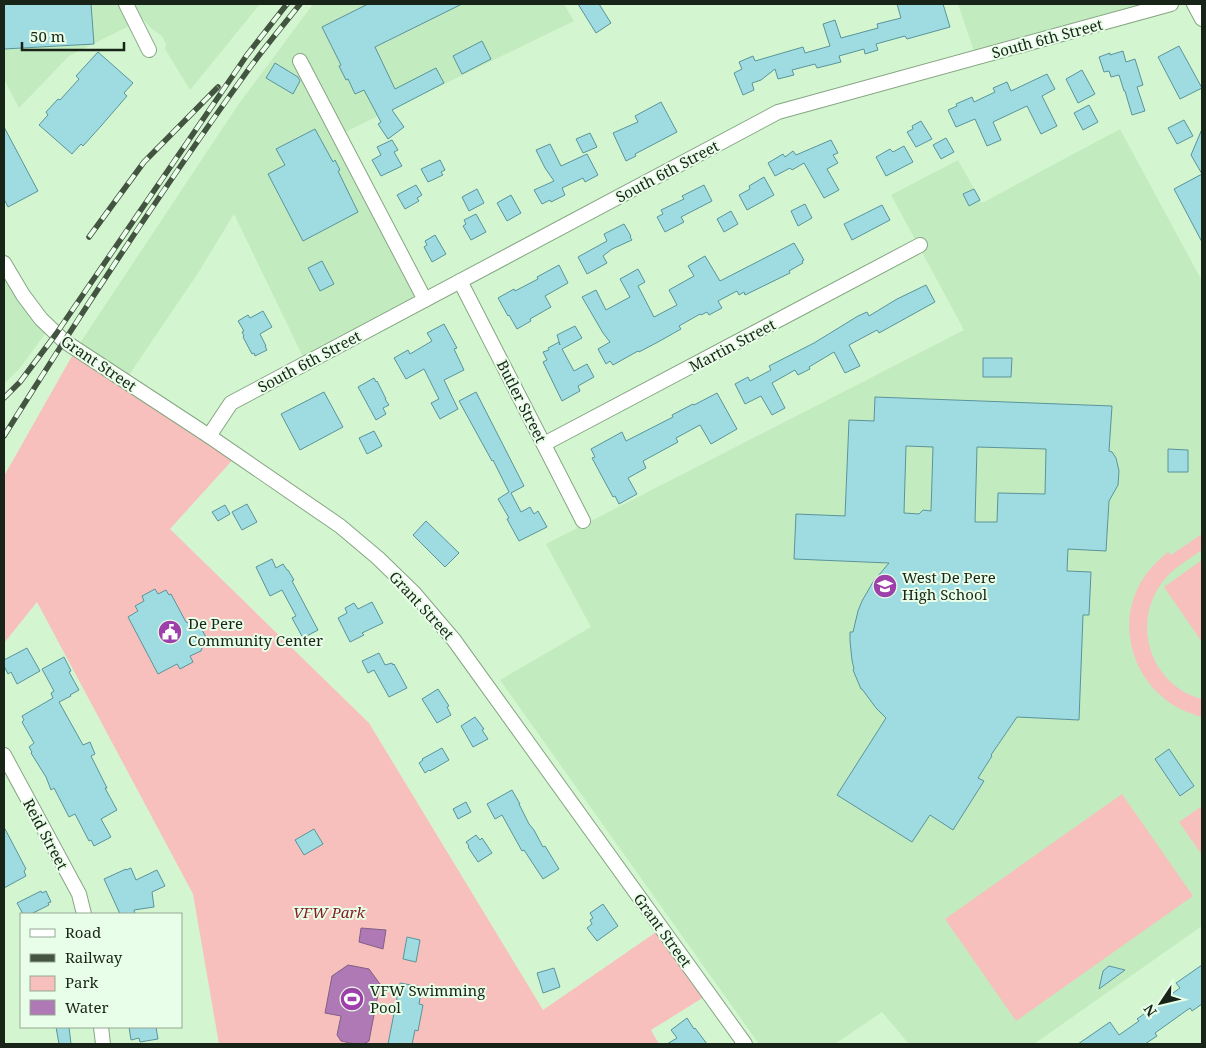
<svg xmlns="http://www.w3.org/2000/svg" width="1206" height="1048" font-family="'Noto Serif',serif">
<rect width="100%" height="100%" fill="#d3f6d0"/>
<g fill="#c2ebbf">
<polygon points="4,4 260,4 190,90 165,49 166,44 162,36 152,29 143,19 69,56 19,108 4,79"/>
<polygon points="313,4 564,4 574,21 339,135 425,300 306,363 234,214 198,273 125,381 76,349 238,105"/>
<polygon points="958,4 1170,4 976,57"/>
<polygon points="1120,129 1202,281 1202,926 1034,1044 909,1044 882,1012 835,1044 759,1044 500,680 591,627 546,544 964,330 891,195 958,160 982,203"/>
<polygon points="4,263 50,327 20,368 4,384"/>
</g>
<g fill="#f8c0bc">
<polygon points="76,349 237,455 170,529 369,723 543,1010 662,928 709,994 651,1030 659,1044 219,1044 193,894 37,602 4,643 4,476"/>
<path d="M 1202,534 L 1202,550 C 1188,560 1171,569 1161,584 C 1131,626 1152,686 1202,699 L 1202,717 C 1193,714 1185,712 1177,707 C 1134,683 1116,627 1140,584 C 1147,571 1157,561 1168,552 L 1171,555 Z"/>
<polygon points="1202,560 1202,642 1164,587"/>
<polygon points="1122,794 1193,896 1016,1021 945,919"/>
<polygon points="1202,806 1202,855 1179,822"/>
</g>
<g fill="#ae79b4" stroke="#816085">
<polygon points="361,928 386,930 383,949 359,942"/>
<path d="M 348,965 L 369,969 L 380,984 L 369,1041 C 361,1047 351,1043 341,1041 L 337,1035 L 341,1016 L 325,1013 L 332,976 Z"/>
</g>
<g fill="#9fdce1" stroke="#5a949a" fill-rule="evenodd">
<polygon points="4,4 91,4 94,44 4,49"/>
<polygon points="368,4 462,4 375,47 395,89 436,68 444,83 392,110 404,127 388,139 378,124 381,122 364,90 355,94 348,79 346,80 339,66 341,65 322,27"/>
<polygon points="578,4 599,4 611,23 596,33"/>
<polygon points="897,4 943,4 950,27 907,39 905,36 876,44 878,50 865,54 864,49 839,56 841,62 817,68 815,64 792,70 794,75 778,79 775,69 761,80 752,83 754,90 743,95 734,73 742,69 739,62 753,56 755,61 803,47 805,53 830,46 823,24 835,20 841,38 878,28 877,24 901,18"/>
<polygon points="482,41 491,59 462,74 453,56"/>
<polygon points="1179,46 1202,88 1180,99 1158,57"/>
<polygon points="1123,51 1126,62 1135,59 1143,85 1137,87 1145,111 1132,115 1125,91 1124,91 1119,75 1111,77 1109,71 1104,72 1099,57 1110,53 1110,55"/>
<polygon points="98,52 133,83 124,93 127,96 101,126 83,146 81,144 72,154 39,125 48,115 46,112 58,99 60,100 79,79 76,76"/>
<polygon points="275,63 298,77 300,81 293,94 266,78"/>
<polygon points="1082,70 1095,94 1078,103 1066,79"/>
<polygon points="1047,74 1055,89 1042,96 1057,126 1041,134 1027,106 993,122 1001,140 987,146 975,119 956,127 948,110 957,106 956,104 972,97 974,102 995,92 993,88 1007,82 1011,91"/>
<polygon points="661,102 677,132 635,154 636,156 626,161 613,133 638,122 635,116"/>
<polygon points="1089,105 1098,122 1083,130 1074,113"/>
<polygon points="1184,120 1193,136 1177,144 1168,128"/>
<polygon points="921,121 932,139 916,147 907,132 913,129 912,126"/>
<polygon points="4,127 38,191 8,207 4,199"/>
<polygon points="315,129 333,162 335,160 340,170 338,171 358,212 303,241 268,174 285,165 276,149"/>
<polygon points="1202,129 1202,174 1191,155"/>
<polygon points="590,133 597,147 583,153 576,139"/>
<polygon points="946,138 954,152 941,159 933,145"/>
<polygon points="392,140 398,150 394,152 402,166 381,176 372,160 381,155 377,147"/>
<polygon points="831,140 838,153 833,155 838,163 827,169 839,190 824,198 804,163 792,170 790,168 775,176 768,163 783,154 785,157 793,151 796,155"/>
<polygon points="550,144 561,166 587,154 598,175 585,182 583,178 562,188 565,195 551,202 550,200 542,204 534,190 554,181 545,168 536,150"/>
<polygon points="904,146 913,162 886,176 876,157 890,149 893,152"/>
<polygon points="440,160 445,170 441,172 443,175 428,182 421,169"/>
<polygon points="1202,174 1202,242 1174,189"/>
<polygon points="764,177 774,195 747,210 739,195 750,189 749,186"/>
<polygon points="416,185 422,195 417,198 419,201 405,209 397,195"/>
<polygon points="704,185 712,201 681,217 684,222 665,232 657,217 663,214 661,210 684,199 682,196"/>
<polygon points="477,189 484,203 469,211 462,197"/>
<polygon points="974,189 980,200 969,206 963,194"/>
<polygon points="511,195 521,213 507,221 497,203"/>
<polygon points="805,204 812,218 798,226 791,211"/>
<polygon points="882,205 890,220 852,240 844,224"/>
<polygon points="731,211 738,224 724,232 717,219"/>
<polygon points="476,214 486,232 471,240 463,226 466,224 464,220"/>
<polygon points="624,224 631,236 630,237 632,240 612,249 603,256 607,263 587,274 578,257 607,241 604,234"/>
<polygon points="435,235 446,254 432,262 424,247 427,245 425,241"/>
<polygon points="794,243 804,260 802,261 803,263 789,271 790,273 745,295 744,292 739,295 737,291 718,301 722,308 709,315 707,312 701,315 700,314 679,326 681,329 658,342 639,352 638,351 613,365 610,361 606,364 598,349 610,342 603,333 582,297 596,290 606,310 630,297 620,279 638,269 645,282 638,286 654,317 677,305 669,290 694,276 688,266 705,256 720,281"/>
<polygon points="322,261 334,284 320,291 308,268"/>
<polygon points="559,265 568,283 545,296 551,307 530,319 531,321 517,329 509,315 508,316 498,298 514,289 515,291 538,279 537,277"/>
<polygon points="926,285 935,302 879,333 877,330 849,345 860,366 845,373 834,352 809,367 810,369 798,375 795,370 772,383 785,408 772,415 761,396 745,404 735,384 748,377 750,381 771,370 769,366 814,343 858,316 867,312 869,316 897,299"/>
<polygon points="263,311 272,327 260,334 266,346 265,346 267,350 255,356 254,353 252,354 243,337 244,336 242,332 244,331 238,321 248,315 250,318"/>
<polygon points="444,324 457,348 454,349 464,370 444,380 458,409 440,419 431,403 439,399 424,369 406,379 394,358 408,350 410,354 432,341 427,333"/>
<polygon points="575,326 582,338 562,349 574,371 587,364 594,377 578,386 580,391 562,401 543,362 547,360 543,352 549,350 548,348 559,342 560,345 557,335"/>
<polygon points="983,358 1012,358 1011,377 983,377"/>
<polygon points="374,378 376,382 377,381 386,399 385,399 389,405 383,408 386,414 376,420 358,387"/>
<polygon points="324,392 343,427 300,450 281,414"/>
<polygon points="476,392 524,486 511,493 521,512 530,507 534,514 538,511 547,527 519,541 507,519 509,518 498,499 509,492 493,460 492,461 459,401"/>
<polygon points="717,393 737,429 711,444 700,425 676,438 678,442 643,461 646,468 628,478 637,494 619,504 615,496 613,497 592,458 595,457 591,449 622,432 626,441 673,417 672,415 693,404 694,405"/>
<path d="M 875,397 L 1112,406 L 1109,451 L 1112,452 L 1116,458 L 1119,471 L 1118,485 L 1109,501 L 1106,551 L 1068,549 L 1067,571 L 1091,572 L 1089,615 L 1083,615 L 1079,720 L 1017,717 L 991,755 L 992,756 L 978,778 L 984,781 L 953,830 L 930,815 L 912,842 L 837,795 L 886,718 L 876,708 L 862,689 L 861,689 L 853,670 L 854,669 L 852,660 L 850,641 L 850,632 L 853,632 L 858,611 L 862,601 L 873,582 L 889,563 L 794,559 L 796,514 L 845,516 L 849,420 L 874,421 ZM 906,446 L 933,447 L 931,511 L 923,510 L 919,514 L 904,513 ZM 977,447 L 1046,449 L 1045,494 L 998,493 L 997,522 L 975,522 Z"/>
<polygon points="374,431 382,446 367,454 359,438"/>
<polygon points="1168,449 1188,450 1188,472 1168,472"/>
<polygon points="247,504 257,522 242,530 232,512"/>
<polygon points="225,505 230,514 218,521 212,512"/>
<polygon points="426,521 459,553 445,567 413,535"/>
<polygon points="272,559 276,568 283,564 287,570 288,570 294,580 292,581 318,630 303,638 292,618 296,616 282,590 270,596 256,567"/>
<polygon points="155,589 158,594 166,590 169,595 171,594 186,622 201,628 206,637 201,651 190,656 193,662 180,669 177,664 158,674 128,617 138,611 135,606 144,601 142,596"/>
<polygon points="372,602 383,623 362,633 364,635 350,642 338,618 347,613 345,608 354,603 358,609"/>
<polygon points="27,648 40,671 17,684 11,672 8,674 4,666 4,660"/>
<polygon points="379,653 385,665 392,663 393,665 394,664 407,688 389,697 374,670 368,673 362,661"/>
<polygon points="64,657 71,671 69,672 79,690 70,695 71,696 59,702 83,745 90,742 95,754 91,756 107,788 105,788 117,810 101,819 111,837 94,846 91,840 89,841 75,814 69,817 54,788 51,790 46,777 31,753 32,752 29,747 34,743 22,722 24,720 22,716 53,698 51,693 54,691 42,669"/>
<polygon points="438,689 449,706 447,707 451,715 437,723 422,699"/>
<polygon points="475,717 484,729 482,730 488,739 473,747 461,726"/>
<polygon points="442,748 449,760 430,771 429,770 425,773 419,763 423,760 422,759"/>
<polygon points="1169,749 1194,786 1180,796 1155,759"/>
<polygon points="512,790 520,804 519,804 529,824 534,830 543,847 545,846 559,869 543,879 524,850 522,851 502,815 495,819 487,804"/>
<polygon points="466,802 471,812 458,819 453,809"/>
<polygon points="4,827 26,869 24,871 26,876 4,888"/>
<polygon points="314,829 323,844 304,855 295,840"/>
<polygon points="476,835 480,840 482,838 492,853 478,862 468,847 469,846 466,842"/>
<polygon points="131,868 136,880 157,870 165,886 152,892 154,907 134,910 135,914 120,914 104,879 126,869 126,870"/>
<polygon points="41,891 42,893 46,891 51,902 48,903 49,905 31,914 23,914 17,903"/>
<polygon points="603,904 618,926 597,941 587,928 592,924 590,920 593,918 590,913"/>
<polygon points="407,937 420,940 416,962 403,959"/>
<polygon points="1202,965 1202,1004 1192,1011 1190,1008 1155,1033 1157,1036 1145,1044 1078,1044 1110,1022 1119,1035 1139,1021 1137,1019 1180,988 1176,983"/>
<polygon points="1109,966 1125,970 1099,989 1103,971"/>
<polygon points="554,968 560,987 543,993 537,973"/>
<polygon points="400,983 422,987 419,1004 423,1005 418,1031 415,1030 412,1044 388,1044"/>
<polygon points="687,1018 694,1029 695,1028 707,1044 667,1044 677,1038 671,1030"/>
<polygon points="56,1027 69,1027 71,1044 59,1044"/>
<polygon points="129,1027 156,1027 158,1039 140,1042 139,1038 131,1040"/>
</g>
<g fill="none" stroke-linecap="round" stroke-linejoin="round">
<g stroke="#86a683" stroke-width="16">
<g id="minor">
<polyline points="126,4 149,50"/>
<polyline points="1194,4 1202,19"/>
<polyline points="300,61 425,300"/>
<polyline points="4,263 23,295 41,319 64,341 209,436 340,526 378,558 414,593 454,640 745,1044"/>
<polyline points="460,281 583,521"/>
<polyline points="209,436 231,403 778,112 1171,4"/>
<polyline points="544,444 920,245"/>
<polyline points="4,755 79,894 84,914"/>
<polyline points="101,1027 103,1044"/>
</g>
</g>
<use href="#minor" stroke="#fff" stroke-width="14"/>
<g stroke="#435441" stroke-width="5.5">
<g id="rail">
<polyline points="89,237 144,162 218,87"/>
<polyline points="4,398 20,382 56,334 247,55 287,4"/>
<path d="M 4,436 C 81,313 161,191 246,73 C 263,49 282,27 300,4"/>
</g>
</g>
<use href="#rail" stroke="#e9fee8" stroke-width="4" stroke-dasharray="11" stroke-linecap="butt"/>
</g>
<defs>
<g id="school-disc" transform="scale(1.25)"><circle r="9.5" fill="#9d40a9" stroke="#e9fee8"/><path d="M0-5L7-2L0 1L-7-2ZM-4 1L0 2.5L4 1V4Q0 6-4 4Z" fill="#fff"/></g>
<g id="civic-disc" transform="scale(1.25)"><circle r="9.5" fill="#9d40a9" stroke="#e9fee8"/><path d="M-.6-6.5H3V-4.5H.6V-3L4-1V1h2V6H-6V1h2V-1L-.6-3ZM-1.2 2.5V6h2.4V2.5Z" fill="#fff"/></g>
<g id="stadium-disc" transform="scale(1.25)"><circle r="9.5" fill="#9d40a9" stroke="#e9fee8"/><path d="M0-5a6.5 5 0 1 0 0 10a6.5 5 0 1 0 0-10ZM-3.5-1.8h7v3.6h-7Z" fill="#fff"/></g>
</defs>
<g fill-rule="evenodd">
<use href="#school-disc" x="885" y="586"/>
<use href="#civic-disc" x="170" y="632"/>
<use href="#stadium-disc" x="352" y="999"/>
</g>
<g text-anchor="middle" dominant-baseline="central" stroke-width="4" stroke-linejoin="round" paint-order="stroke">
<g font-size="15" fill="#182417" stroke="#e9fee8">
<text transform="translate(1047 38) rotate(-15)">South 6th Street</text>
<text transform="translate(667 171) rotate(-28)">South 6th Street</text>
<text transform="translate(732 345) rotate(-28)">Martin Street</text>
<text transform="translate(309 361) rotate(-28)">South 6th Street</text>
<text transform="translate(99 363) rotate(34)">Grant Street</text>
<text transform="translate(522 401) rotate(63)">Butler Street</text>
<text transform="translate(422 605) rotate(47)">Grant Street</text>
<text transform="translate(46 834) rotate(62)">Reid Street</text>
<text transform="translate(663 930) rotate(54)">Grant Street</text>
</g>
<g font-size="15" fill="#182417" stroke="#e9fee8" text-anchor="start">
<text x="902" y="577">West De Pere<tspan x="902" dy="17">High School</tspan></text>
<text x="188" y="623">De Pere<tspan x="188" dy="17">Community Center</tspan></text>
<text x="370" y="990">VFW Swimming<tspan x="370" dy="17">Pool</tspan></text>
</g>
<g font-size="15" font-style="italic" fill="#831f23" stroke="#e9fee8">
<text x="329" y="912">VFW Park</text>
</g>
</g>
<rect width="1206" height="1048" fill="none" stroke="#182417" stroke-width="10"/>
<rect x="20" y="913" width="162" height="115" fill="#e9fee8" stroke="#95a794"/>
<rect x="30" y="929" width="25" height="8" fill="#ffffff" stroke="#95a794"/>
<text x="65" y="938" font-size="15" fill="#182417">Road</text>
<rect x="30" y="954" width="25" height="8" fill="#435441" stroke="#95a794"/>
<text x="65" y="963" font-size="15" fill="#182417">Railway</text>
<rect x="30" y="976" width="25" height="15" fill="#f8c0bc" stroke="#95a794"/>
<text x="65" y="988" font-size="15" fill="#182417">Park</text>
<rect x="30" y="1000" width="25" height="15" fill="#ae79b4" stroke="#95a794"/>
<text x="65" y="1013" font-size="15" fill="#182417">Water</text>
<g transform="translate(1161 1003) rotate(235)" stroke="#e9fee8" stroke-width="4" paint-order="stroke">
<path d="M0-4L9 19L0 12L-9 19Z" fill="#182417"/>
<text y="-8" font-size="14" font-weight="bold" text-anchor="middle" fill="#182417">N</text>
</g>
<path d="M22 42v8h102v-8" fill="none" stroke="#182417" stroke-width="2.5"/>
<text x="30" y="42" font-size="15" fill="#182417" stroke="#e9fee8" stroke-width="4" paint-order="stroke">50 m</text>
</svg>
